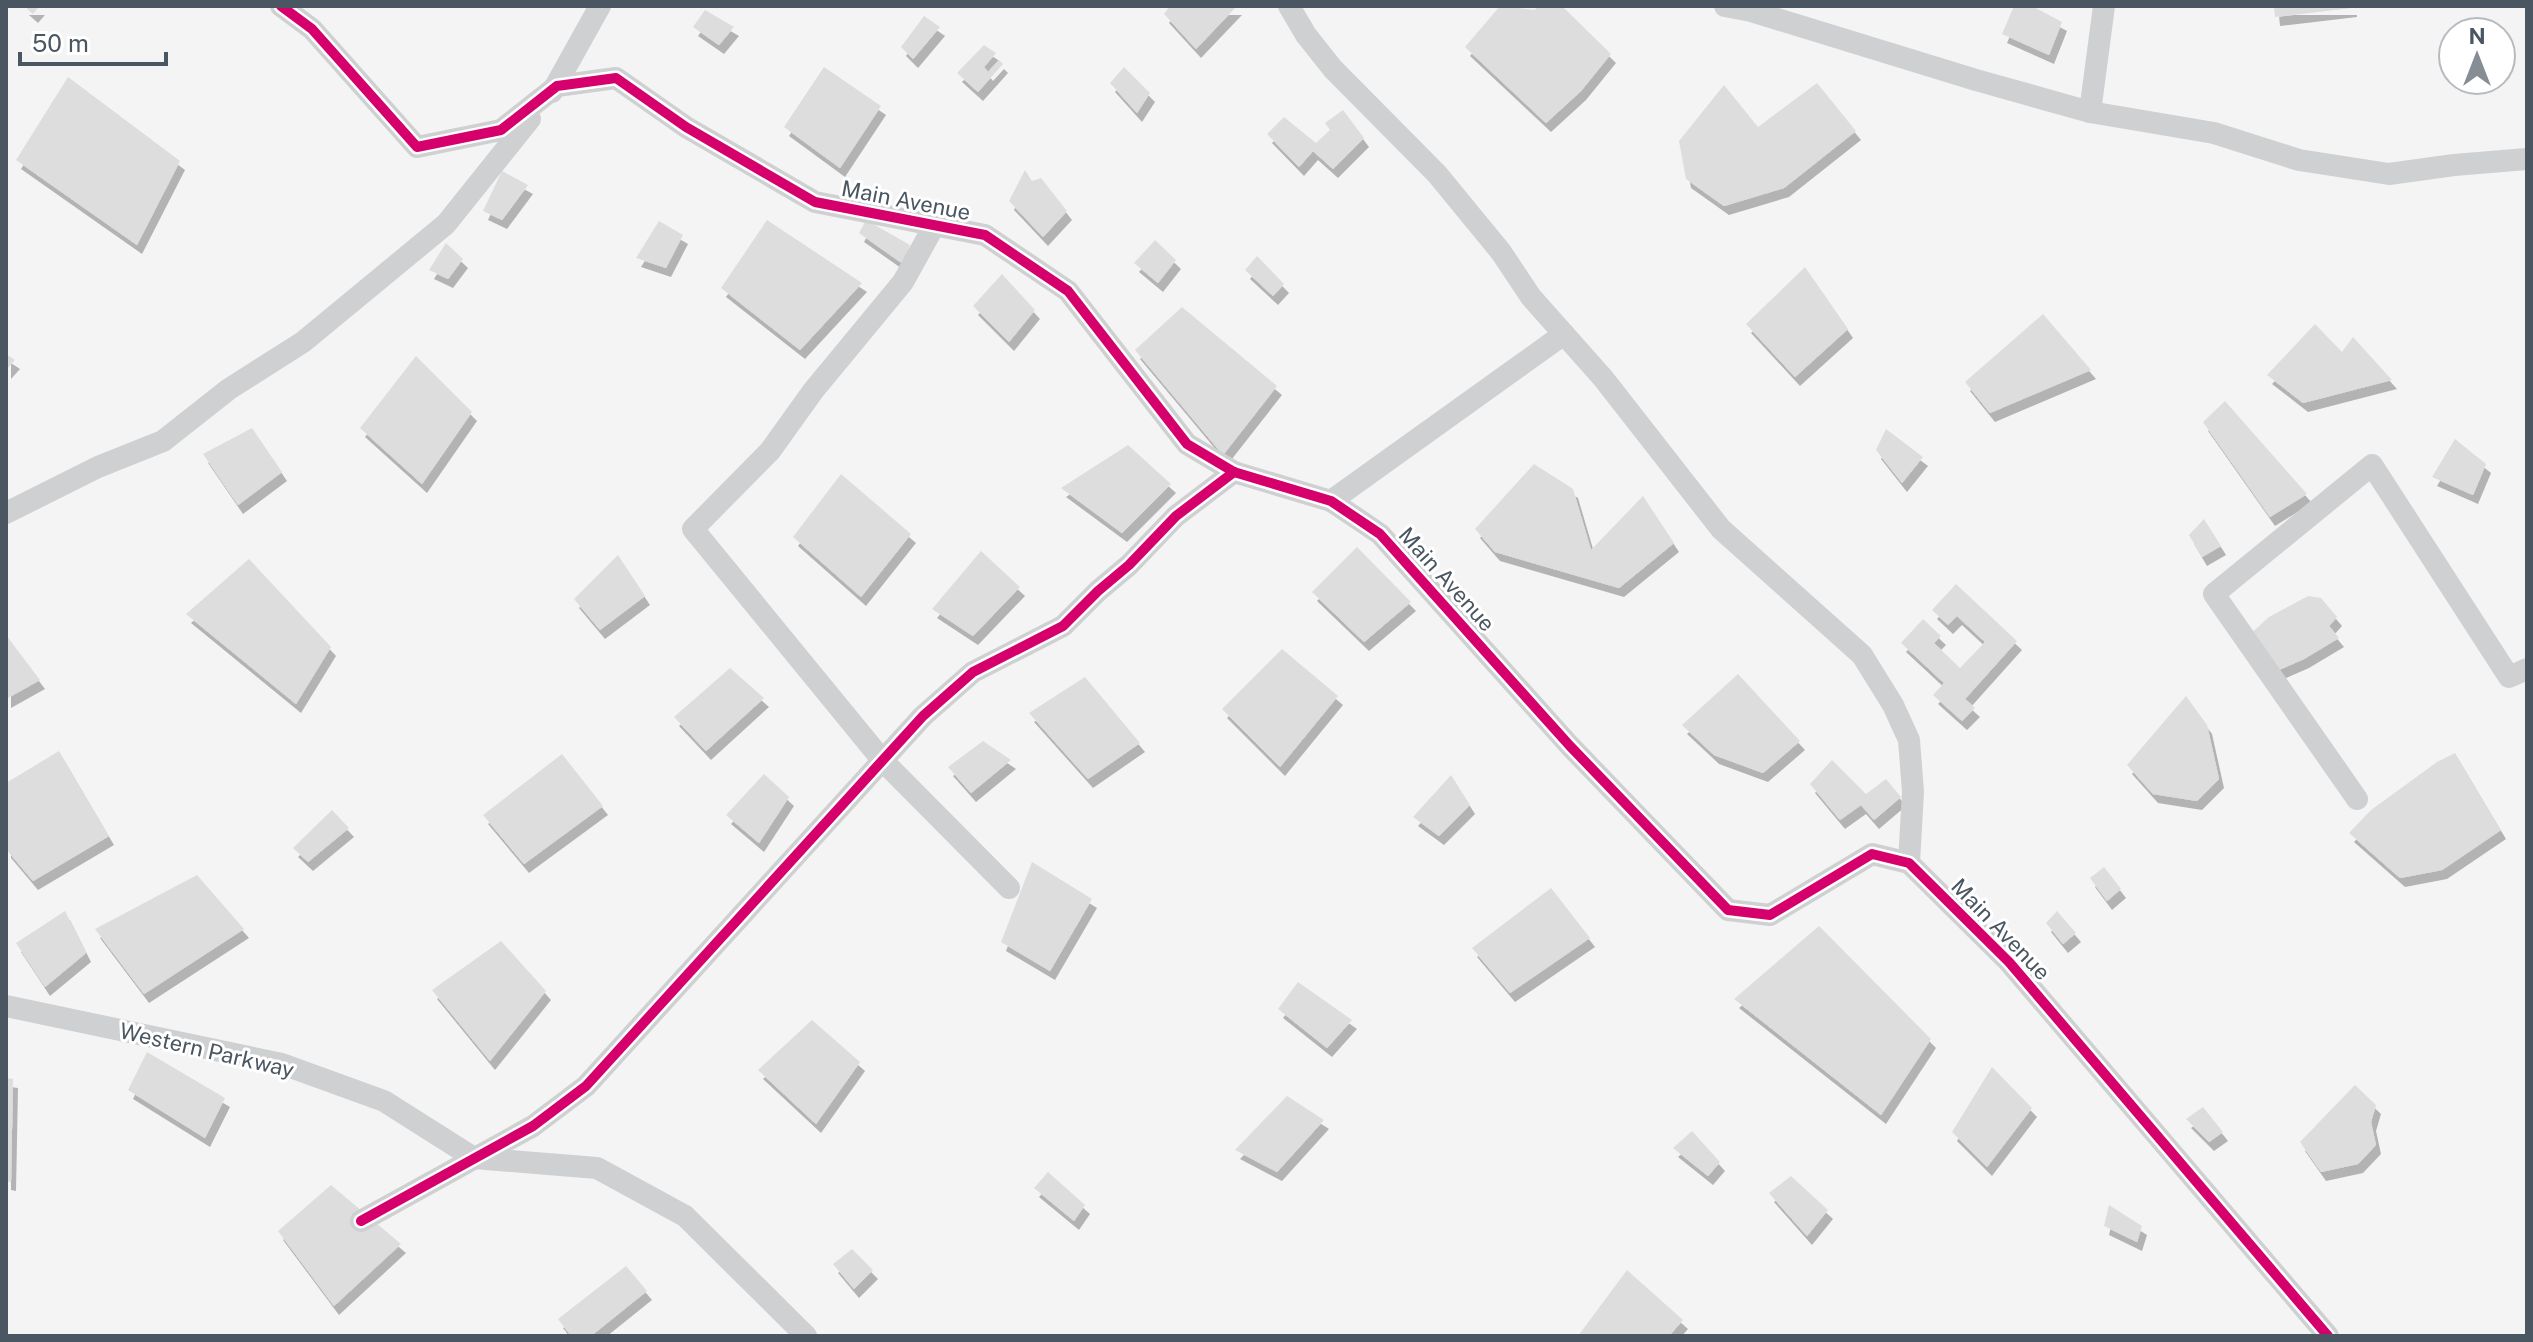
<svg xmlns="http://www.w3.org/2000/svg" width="2533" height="1342" font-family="'Public Sans',sans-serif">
<defs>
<filter id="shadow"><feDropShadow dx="5" dy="9" stdDeviation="0" flood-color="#0004"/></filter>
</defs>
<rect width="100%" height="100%" fill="#f4f4f4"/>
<g fill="#ddddde" filter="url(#shadow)">
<polygon points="24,6 40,6 33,14"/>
<polygon points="1170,6 1237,6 1196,49 1164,14"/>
<polygon points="1500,6 1535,10 1537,6 1562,6 1611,54 1581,91 1546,123 1465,47"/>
<polygon points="2014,6 2032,6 2062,22 2049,55 2002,34"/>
<polygon points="2274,6 2352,6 2352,8 2275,17"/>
<polygon points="705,10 734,27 719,45 693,27"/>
<polygon points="924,16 940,27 913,59 901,47"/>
<polygon points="984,45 996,53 984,67 988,72 999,60 1003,64 978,92 957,73"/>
<polygon points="824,67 881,106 840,168 784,127"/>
<polygon points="1124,67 1150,93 1137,113 1110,83"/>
<polygon points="68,77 180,161 137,245 16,160"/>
<polygon points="1817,83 1856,131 1784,188 1724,206 1686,179 1679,141 1724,85 1758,127"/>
<polygon points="1343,110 1364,138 1333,169 1313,151 1299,167 1267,134 1284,117 1316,143 1330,130 1325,123"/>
<polygon points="1025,170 1032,181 1041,178 1067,211 1043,237 1009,201"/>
<polygon points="502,171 528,185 502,220 483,211"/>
<polygon points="767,220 862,283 800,350 721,288"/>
<polygon points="866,220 910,245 903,264 859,233"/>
<polygon points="659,221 683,235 666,268 636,258"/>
<polygon points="1155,240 1176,260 1158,283 1134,263"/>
<polygon points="446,243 463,259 448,279 429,270"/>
<polygon points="1257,256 1284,284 1273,296 1245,270"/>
<polygon points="1805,267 1848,329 1795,377 1746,324"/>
<polygon points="1002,274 1035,310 1009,342 973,306"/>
<polygon points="1182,307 1277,386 1223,455 1135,350"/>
<polygon points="2043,314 2091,370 1990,413 1965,382"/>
<polygon points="2315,324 2342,352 2353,337 2392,380 2303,403 2267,375"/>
<polygon points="6,354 15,360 6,370"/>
<polygon points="416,356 472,412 422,484 360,428"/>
<polygon points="2225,401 2307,494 2270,517 2203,422"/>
<polygon points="252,428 282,472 238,505 203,454"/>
<polygon points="1886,429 1923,457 1902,483 1876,450"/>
<polygon points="2455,439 2486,464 2473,495 2432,477"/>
<polygon points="1128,445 1171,484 1122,533 1061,488"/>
<polygon points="1534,464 1573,489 1591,550 1643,496 1674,543 1619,588 1495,552 1475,529"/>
<polygon points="841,474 911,534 861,597 793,537"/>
<polygon points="2204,519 2221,546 2202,557 2189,535"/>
<polygon points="1357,547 1411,602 1364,642 1312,592"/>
<polygon points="981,551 1020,587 973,636 932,609"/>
<polygon points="618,555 645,596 600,630 574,599"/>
<polygon points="249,559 331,647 296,704 186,614"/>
<polygon points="1956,584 2017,641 1965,699 1975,708 1962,721 1933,695 1944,683 1901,643 1923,619 1941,636 1934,643 1960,668 1985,642 1957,616 1948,625 1932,610"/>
<polygon points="2308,596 2321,598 2337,617 2329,626 2339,638 2304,659 2272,673 2248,636 2269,617"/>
<polygon points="6,635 40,680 6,699"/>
<polygon points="1282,649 1338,696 1280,767 1222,709"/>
<polygon points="730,668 764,698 706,751 674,717"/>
<polygon points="1738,674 1800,741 1763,773 1714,755 1682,725"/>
<polygon points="1085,677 1140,743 1088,779 1029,713"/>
<polygon points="2186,696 2207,725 2219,779 2197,801 2153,794 2127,765"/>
<polygon points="983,741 1011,760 971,793 948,767"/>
<polygon points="59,751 109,836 33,881 6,849 6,783"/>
<polygon points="2455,753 2501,830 2442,870 2400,878 2349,833 2371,810 2437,762"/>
<polygon points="562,754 603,806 524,864 483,815"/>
<polygon points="1832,760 1866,794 1886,779 1901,797 1874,820 1861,805 1840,820 1810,784"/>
<polygon points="764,774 789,797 759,843 726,815"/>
<polygon points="1451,775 1470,805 1439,836 1413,817"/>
<polygon points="332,810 349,828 308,862 293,848"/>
<polygon points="1032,862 1092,899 1050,971 1001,942"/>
<polygon points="2104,867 2121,889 2107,901 2090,878"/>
<polygon points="197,875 244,929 144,994 95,929"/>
<polygon points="1551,888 1590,938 1510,993 1472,948"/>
<polygon points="65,911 86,953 45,987 16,943"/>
<polygon points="2057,911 2076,933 2063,944 2046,923"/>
<polygon points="1819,926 1931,1039 1881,1115 1734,999"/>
<polygon points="501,941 546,991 490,1061 432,990"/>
<polygon points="1298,982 1352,1020 1327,1048 1278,1009"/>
<polygon points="812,1020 860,1062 816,1124 758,1070"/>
<polygon points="147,1052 225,1098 205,1138 128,1090"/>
<polygon points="1992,1067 2032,1108 1987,1167 1952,1132"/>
<polygon points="6,1078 13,1079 11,1182 6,1181"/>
<polygon points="2355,1085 2376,1105 2371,1122 2376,1145 2358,1164 2321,1172 2300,1142"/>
<polygon points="1287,1096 1324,1120 1277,1172 1235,1150"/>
<polygon points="2203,1107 2223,1132 2209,1142 2186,1119"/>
<polygon points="1692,1131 1720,1162 1708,1176 1673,1148"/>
<polygon points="1048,1172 1085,1205 1074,1221 1034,1188"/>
<polygon points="1791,1176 1828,1210 1807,1236 1769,1193"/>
<polygon points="331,1185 401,1244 334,1306 278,1231"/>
<polygon points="2109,1205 2142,1226 2137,1242 2104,1226"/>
<polygon points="852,1249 873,1270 854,1289 833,1264"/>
<polygon points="626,1266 647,1291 591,1336 571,1336 558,1319"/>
<polygon points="1627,1270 1683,1320 1669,1336 1578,1336"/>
</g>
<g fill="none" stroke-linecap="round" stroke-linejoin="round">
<g stroke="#ced0d2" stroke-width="22">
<polyline points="281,6 312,29 417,147 501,130 557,86 616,78 686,127 815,202 985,235 1068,291 1187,444 1234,472 1331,501 1380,534 1570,746 1728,910 1770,915 1872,854 1909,863 2009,962 2328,1336"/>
<polyline points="1289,6 1306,35 1333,69 1437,174 1501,252 1531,297 1603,378 1721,529 1862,655 1893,705 1909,740 1913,792 1909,863"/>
<polyline points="1725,6 1751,11 1976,80 2090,112 2214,133 2299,160 2389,174 2454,165 2527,159"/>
<polyline points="552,92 600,6"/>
<polyline points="2090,112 2104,6"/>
<polyline points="934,226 903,282 813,391 770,451 693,529 883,761 1009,888"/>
<polyline points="1331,501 1564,334"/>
<polyline points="6,513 98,467 163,441 229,389 303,342 446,224 530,119"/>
<polyline points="2357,799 2214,594 2372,465 2509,677 2527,669"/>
<polyline points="6,1006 282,1064 384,1101 474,1158 597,1168 685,1216 806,1336"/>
<polyline points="361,1221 533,1126 586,1086 923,716 973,672 1063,626 1098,591 1129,565 1176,516 1234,472"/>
</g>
<g stroke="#fff" stroke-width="15">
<g id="cycleway">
<polyline points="281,6 312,29 417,147 501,130 557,86 616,78 686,127 815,202 985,235 1068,291 1187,444 1234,472 1331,501 1380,534 1570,746 1728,910 1770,915 1872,854 1909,863 2009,962 2328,1336"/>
<polyline points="361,1221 533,1126 586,1086 923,716 973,672 1063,626 1098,591 1129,565 1176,516 1234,472"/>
</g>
</g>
<use href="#cycleway" stroke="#d6006c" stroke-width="10"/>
</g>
<g text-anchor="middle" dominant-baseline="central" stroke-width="6" stroke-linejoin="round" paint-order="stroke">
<g font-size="22" fill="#4a5661" stroke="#fff">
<text transform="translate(906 200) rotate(11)">Main Avenue</text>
<text transform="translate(1447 579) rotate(48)">Main Avenue</text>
<text transform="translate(2001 929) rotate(46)">Main Avenue</text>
<text transform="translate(207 1050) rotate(13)">Western Parkway</text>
</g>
</g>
<rect width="2533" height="1342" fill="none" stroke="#4a5661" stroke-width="16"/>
<g transform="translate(2477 56)"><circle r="38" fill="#ffffff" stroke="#b7bbc0" stroke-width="2"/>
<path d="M0-6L14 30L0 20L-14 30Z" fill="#868d94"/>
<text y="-12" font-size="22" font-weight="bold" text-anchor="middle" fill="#4a5661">N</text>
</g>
<path d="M20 52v12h146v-12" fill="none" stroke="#4a5661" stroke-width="4"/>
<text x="32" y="52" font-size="24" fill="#4a5661" stroke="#ffffff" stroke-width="6" paint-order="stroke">50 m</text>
</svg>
